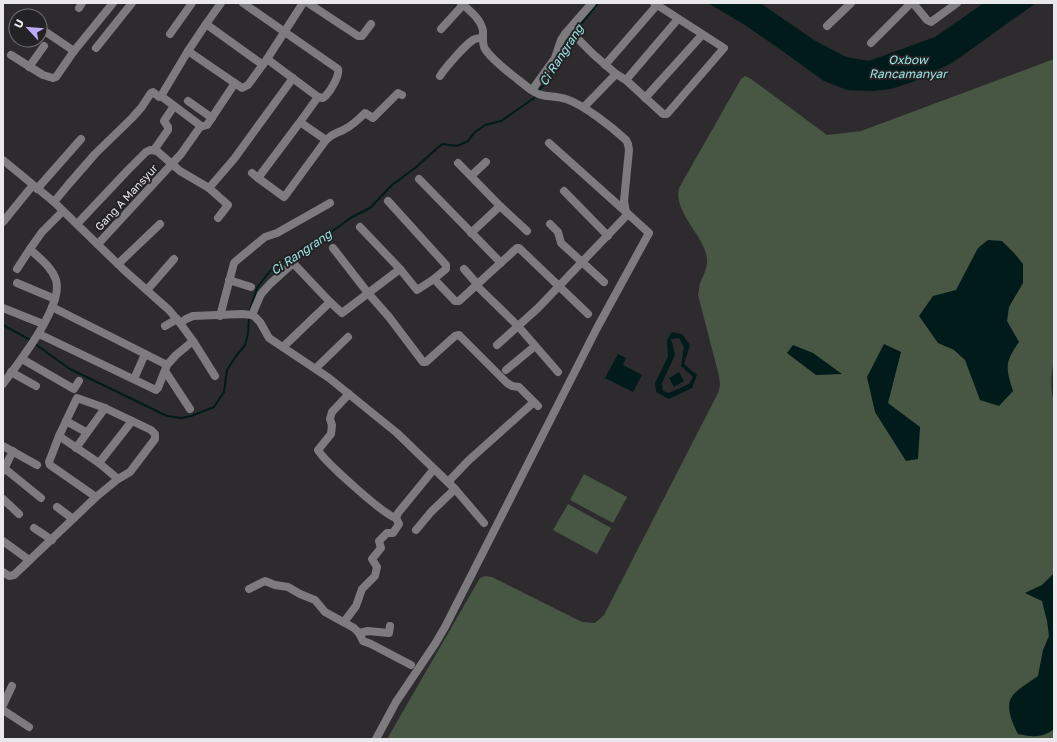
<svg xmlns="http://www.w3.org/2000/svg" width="1057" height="742" font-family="'Golos Text',sans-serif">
<rect width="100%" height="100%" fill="#2d2b2e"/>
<g fill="#475743">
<path d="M 1054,59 L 1054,360 C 1051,373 1050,390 1054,402 L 1054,739 L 387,739 L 480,578 L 485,576 L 492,577 L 582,622 L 595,623 L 604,615 L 718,393 L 720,385 L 719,376 L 698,295 C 699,291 699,287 700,283 C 703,276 708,267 707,259 C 705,236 673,213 679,188 L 741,79 L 745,76 L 751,79 L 827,135 L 861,131 Z"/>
<polygon points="584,474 627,497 613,523 570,500"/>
<polygon points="568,504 611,528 597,554 553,530"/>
</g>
<g fill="#011a1a" fill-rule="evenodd">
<polygon points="708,3 760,3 814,40 846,57 869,61 935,37 984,3 1036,3 952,63 915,81 891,89 872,91 847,90 824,81 781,50 745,25"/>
<path d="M 988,240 L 1002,241 L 1015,254 L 1023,264 L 1023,283 L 1009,307 L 1007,321 L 1019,342 C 1004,363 1006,368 1013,391 L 999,406 L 980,400 L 965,360 L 954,350 L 938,343 L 919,316 L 933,296 L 956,290 L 978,248 Z"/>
<path d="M 672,332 L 682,334 L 690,345 L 684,364 L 697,375 L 692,388 L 669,399 L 656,392 L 655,383 L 668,357 L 667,340 ZM 679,338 L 684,347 L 681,366 L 693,377 L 689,384 L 669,393 L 663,391 L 662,383 L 675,355 L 671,339 Z"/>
<polygon points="884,344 901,352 888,403 920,427 918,459 906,461 875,412 867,377"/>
<polygon points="793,345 813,353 842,374 816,375 787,353"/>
<polygon points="618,354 626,358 623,365 642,375 633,392 605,378"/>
<polygon points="679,372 684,381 674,387 669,378"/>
<path d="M 1054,573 L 1054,729 C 1044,738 1031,737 1018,734 C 1013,724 1004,706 1013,695 C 1018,689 1031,681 1038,676 L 1043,650 L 1049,636 L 1047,621 L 1042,601 L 1025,593 L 1042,585 Z"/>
</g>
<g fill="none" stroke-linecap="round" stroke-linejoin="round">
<g stroke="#011a1a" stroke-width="2">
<polyline points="574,33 598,3"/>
<polyline points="539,91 548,79 572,37"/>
<polyline points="249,313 257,288 270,271 286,259 308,244 327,235 352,217 370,208 392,185 415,168 442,144 457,146 468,141 474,133 485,125 501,121 534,98 536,95"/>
<polyline points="3,325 32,341"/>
<polyline points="35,344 70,369 167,416 181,418 191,416 214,407 224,392 227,370 236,356 245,345 248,334 249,317"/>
</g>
<g stroke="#7d7b7e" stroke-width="8">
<path d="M 243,3 L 338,69 C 340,76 329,94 323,98 L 318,97"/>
<polyline points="308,3 358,36 362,36 371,24"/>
<polyline points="913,3 927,20 931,22 957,3"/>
<polyline points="79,8 82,3"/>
<polyline points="206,24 221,3"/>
<polyline points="827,26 851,3"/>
<polyline points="40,28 74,51"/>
<polyline points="441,29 463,5"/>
<polyline points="170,34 192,3"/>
<polyline points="565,34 571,35 576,37 593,54 616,74 626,80 663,114 667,114 724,48 654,3"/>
<polyline points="871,43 911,3"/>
<polyline points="96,48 132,3"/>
<polyline points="11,55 43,75 53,78 56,77 74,51 113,3"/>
<polyline points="267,59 303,3"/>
<polyline points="263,65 206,24 188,51 242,88 248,85 267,59 318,97 300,122 326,140 285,196 284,197 258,178 300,122"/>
<polyline points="605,65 657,5"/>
<polyline points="29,67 44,46"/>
<path d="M 440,76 C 445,68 465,45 473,40 C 476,38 479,38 483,38"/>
<polyline points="626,80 678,19"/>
<polyline points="532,90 555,58 561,40 565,34 592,3"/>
<polyline points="161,96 201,126"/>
<polyline points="645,98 702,35"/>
<polyline points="188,101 212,118"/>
<polyline points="584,107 616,74"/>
<path d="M 326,140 C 334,132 336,134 345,129 C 353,125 359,119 365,113 L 373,118 L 398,93 L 402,95"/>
<polyline points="549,143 626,212"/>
<polyline points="154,150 168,130 168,127 164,121 174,106"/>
<polyline points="3,160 54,202 124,270 169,310 180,323 186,319 193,316 242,314 252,315 255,317 260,322 269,338 329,378 397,433 455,489 484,523"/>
<polyline points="458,163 500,206 527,231"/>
<polyline points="252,173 258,178"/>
<polyline points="471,176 486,162"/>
<polyline points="419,179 501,263"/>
<polyline points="209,188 228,205 218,218"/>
<polyline points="37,189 81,139"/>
<polyline points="564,191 608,236"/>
<polyline points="388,201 446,265 446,269 434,279"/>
<polyline points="54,202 68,185 95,154 132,118 141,108 151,93 153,92 159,97 161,96 188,51"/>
<polyline points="3,222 33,185"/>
<polyline points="77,224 128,170 146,152 150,150 157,151 180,171 209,188 234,159 293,78"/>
<polyline points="550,224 558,232 561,243 604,282"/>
<polyline points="360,227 400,269 417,290 434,279 455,301 459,301 517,248 519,248 588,314"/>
<polyline points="471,233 500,206"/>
<polyline points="98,244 181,154 200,127 207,125 235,83"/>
<polyline points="333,248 368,293 389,317 423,362 426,362 455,336 459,335 507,383 512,386 519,387 534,402"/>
<polyline points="118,264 160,224"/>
<polyline points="17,269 30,249"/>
<polyline points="464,269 478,285"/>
<polyline points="229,280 251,287"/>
<polyline points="17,283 55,299"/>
<polyline points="477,286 518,326 558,372"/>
<polyline points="147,290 174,259"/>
<polyline points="52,307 167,365"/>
<polyline points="3,308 43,324"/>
<polyline points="252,315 261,294 270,284 291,265 294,264 330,302 342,313 400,269"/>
<polyline points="220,316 234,263 236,261 265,237 277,233 330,203"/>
<polyline points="180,323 193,341 215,376"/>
<polyline points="165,326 177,319"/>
<polyline points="39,334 156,390 158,388 167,365 176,355 193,341"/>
<polyline points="497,345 538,308 628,214"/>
<polyline points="283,347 330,302"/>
<polyline points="22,359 74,389 79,381"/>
<polyline points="316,368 348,337"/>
<polyline points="506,370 535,346"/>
<polyline points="165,371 190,409"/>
<polyline points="11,372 36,386"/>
<polyline points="134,379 145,354"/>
<path d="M 3,384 C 18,363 64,306 56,280 C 52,267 39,258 30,249 L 42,232 L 63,211"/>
<path d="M 349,394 L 332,412 L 330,419 L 332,425 L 331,434 L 318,450 C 325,462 384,515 396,518"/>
<polyline points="66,421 86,432"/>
<polyline points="59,436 99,463 118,479"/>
<polyline points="3,446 37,465"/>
<polyline points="76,448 105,408"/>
<polyline points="99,463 132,421"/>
<polyline points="4,468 41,498"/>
<polyline points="3,471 13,451"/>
<polyline points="448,482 468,461 534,402 538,406"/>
<polyline points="3,499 19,514"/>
<polyline points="57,507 73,519"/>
<polyline points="34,528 52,540"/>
<polyline points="416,530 431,512 455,489"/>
<polyline points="3,541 29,560"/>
<polyline points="3,572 9,576 14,575 96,497 118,479 130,472 155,439 155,434 151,430 105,408 77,398 59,436 49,462 50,465 96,497"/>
<polyline points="249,589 265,581 275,585 288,587 300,594 315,600 325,612 354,628 359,633 363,641 371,644 411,665"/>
<polyline points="344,622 356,606 362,589 375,576 377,567 372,559 381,548 379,541 387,533 393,533 399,524 396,518 398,513 434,469"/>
<polyline points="359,633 368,631 389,633 390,626"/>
<polyline points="3,705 12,686"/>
<polyline points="3,710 29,727"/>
<path d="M 376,739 L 396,702 L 435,644 L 445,627 L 597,328 L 649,233 L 626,212 L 624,201 L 629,150 L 628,144 L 626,140 C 612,127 584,105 566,99 C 554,95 541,98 531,90 C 518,79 494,63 485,49 C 482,44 483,38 483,31 C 481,19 470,11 461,3"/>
</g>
</g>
<g text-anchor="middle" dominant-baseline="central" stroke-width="4" stroke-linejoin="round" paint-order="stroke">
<g font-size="11" fill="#e9e8ea" stroke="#232224">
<text transform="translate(126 197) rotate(-47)">Gang A Mansyur</text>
</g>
<g font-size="12" font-style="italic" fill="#9ce3e3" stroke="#232224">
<text transform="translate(561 55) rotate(-57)">Ci Rangrang</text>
<text x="908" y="59">Oxbow<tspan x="908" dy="14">Rancamanyar</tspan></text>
<text transform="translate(301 252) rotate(-34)">Ci Rangrang</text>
</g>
</g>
<rect width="1057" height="742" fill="none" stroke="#e9e8ea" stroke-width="8"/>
<g transform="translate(28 28) rotate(296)"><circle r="19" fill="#232224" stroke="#727173"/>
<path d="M0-3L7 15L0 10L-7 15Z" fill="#bca9f5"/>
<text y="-6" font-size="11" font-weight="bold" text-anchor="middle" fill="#e9e8ea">U</text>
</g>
</svg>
